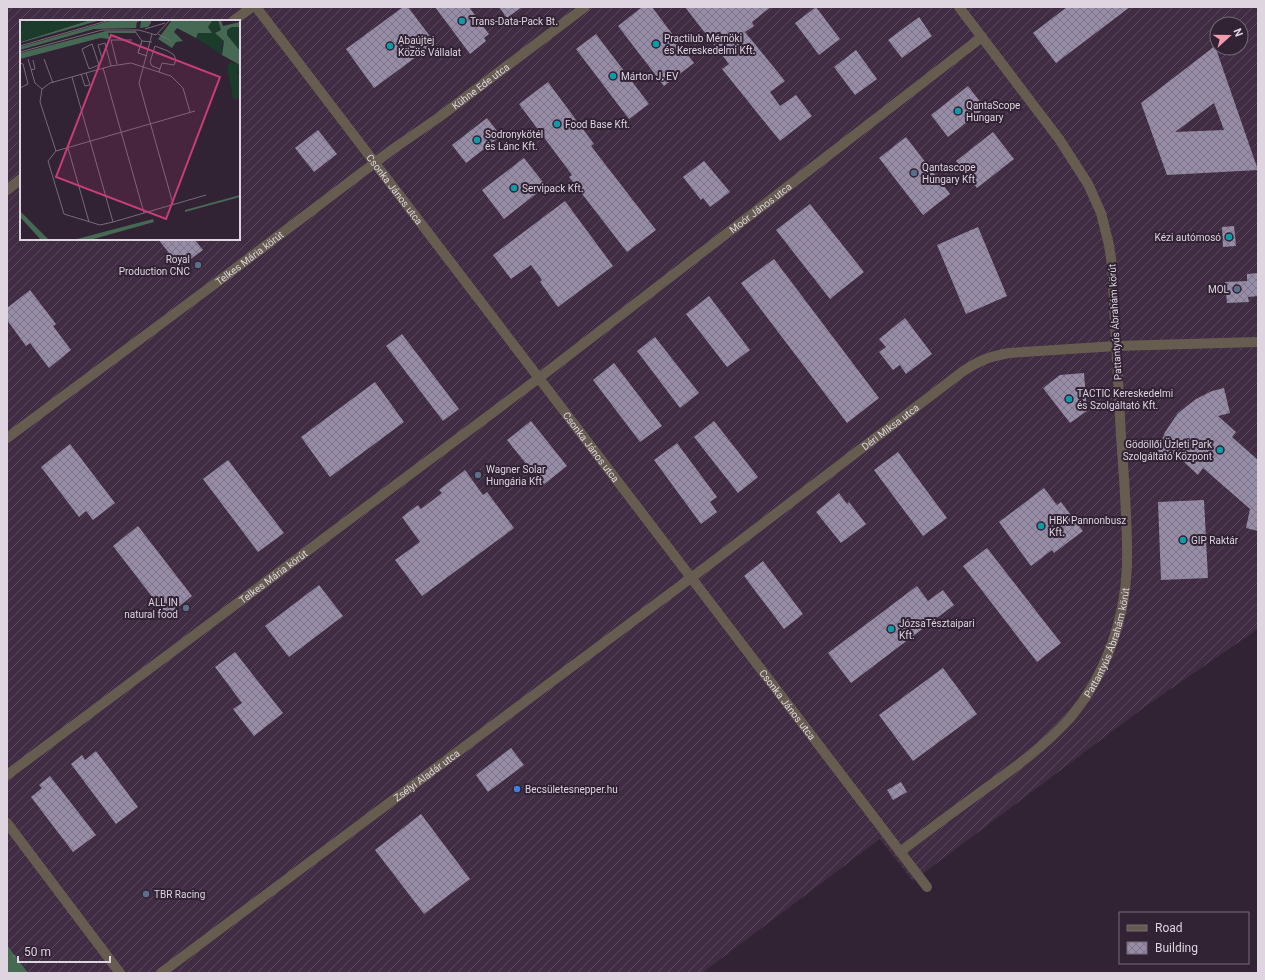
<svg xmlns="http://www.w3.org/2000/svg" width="1265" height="980" font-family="Roboto,sans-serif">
<defs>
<pattern id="industrial-furrows" width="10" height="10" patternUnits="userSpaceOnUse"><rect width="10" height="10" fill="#402c43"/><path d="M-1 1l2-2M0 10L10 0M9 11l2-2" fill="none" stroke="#5b4a5e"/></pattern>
<pattern id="forest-firs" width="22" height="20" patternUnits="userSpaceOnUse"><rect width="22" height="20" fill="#466954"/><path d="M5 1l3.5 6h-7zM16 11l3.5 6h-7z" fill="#607e6c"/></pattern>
<pattern id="building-cross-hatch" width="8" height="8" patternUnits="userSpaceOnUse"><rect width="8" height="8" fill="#968ca6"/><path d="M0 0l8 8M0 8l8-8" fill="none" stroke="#7d7589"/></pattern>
</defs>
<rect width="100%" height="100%" fill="#312234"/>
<path fill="url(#industrial-furrows)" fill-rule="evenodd" d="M 7,7 L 1258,7 L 1258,629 L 1146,706 L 913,881 L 880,839 L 702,973 L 28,973 L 7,945 ZM 21,21 L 239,21 L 239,239 L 21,239 ZM 1217,24 L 1241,24 L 1241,48 L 1217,48 Z"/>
<polygon fill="url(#forest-firs)" points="7,945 28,973 7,973"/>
<g fill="url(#building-cross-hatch)" fill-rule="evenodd">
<polygon points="403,7 408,7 435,43 374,88 346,49"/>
<polygon points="435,7 469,7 489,34 484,38 486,41 470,54"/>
<polygon points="499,7 522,7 507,18"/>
<polygon points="642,7 652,7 694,63 664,86 618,26"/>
<polygon points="685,7 771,7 752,22 754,26 745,32 785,81 770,92 780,106 796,95 812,116 780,141 722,69 729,64"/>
<polygon points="816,7 840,39 819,55 795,23"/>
<polygon points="1067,7 1130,7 1056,63 1033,33"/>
<polygon points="919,17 932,36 902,58 888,40"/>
<polygon points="596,34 649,104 629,119 576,49"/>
<path d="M 1215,46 L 1258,170 L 1167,175 L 1141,103 ZM 1214,103 L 1224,130 L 1175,132 Z"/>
<polygon points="856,50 877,79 855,95 834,67"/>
<polygon points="548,82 594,144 591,146 656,230 627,252 569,177 572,175 519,104"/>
<polygon points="968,86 985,108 948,137 931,115"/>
<polygon points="487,118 501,136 466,163 452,145"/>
<polygon points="318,130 337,154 314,172 295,148"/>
<polygon points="993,132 1014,159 977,188 956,161"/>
<polygon points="906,137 950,194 923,215 879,158"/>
<polygon points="524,158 546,186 504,219 482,190"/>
<polygon points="704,161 730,192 710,207 703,198 701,200 683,177"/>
<polygon points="565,201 613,266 558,307 540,282 542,280 531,265 511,279 493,255"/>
<polygon points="810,204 864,272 830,299 776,230"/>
<polygon points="1234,226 1236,246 1223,247 1222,227"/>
<polygon points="978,227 1007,296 966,314 937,245"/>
<polygon points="158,239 194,239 203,250 180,267"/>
<polygon points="774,259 879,398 847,423 741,283"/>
<polygon points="1258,273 1258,296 1248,297 1249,302 1227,303 1225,282 1247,281 1247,274"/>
<polygon points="30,290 56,324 53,326 71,350 49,368 30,343 26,346 7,320 7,308"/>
<polygon points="709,296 750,350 727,367 686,314"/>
<polygon points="905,318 932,354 906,374 900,365 893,370 879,352 886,347 879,339"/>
<polygon points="402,334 459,409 443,421 386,346"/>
<polygon points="655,337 699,393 680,408 637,351"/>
<polygon points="614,363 662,426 640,442 593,380"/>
<polygon points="1084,373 1087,411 1070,423 1043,388 1060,375"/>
<polygon points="375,382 404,422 330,477 301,437"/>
<polygon points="1224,388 1230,413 1218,416 1236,432 1232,437 1258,460 1258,531 1246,528 1250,509 1203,468 1198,475 1183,461 1157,454 1165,432 1178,413 1196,399 1212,391"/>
<polygon points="531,421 567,466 543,485 507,440"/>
<polygon points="714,421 758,477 738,493 694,437"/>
<polygon points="677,443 717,497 710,502 717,512 701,524 654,460"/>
<polygon points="70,444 115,503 93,520 86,511 79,517 41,467"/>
<polygon points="898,452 947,518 923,536 874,470"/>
<polygon points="228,460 284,533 258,552 203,479"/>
<polygon points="465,470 483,495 487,492 514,528 422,596 395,560 420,542 402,517 418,505 421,509 442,493 439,490"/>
<polygon points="1044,488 1057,505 1061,502 1083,531 1054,553 1052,550 1031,566 999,522"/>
<polygon points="839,493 847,504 849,502 866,524 841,543 816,512"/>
<polygon points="1204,500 1208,578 1161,580 1158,502"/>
<polygon points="138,526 192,596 167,616 113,546"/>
<polygon points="987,548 1061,643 1037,662 963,566"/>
<polygon points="763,561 803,614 784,629 744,576"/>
<polygon points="319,585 343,616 289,657 265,626"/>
<polygon points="917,586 928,601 943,590 954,605 851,683 828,653"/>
<polygon points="235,652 283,713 254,736 233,709 242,703 215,667"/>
<polygon points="943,668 977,714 913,761 879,715"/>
<polygon points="511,748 524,765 488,792 476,775"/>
<polygon points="96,751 138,807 116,824 71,764 82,755 85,760"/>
<polygon points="50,776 96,835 73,852 31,797 42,788 39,785"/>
<polygon points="901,782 907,792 893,800 887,790"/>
<polygon points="421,814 470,879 424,914 375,850"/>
</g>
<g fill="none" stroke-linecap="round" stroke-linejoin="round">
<g stroke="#675c50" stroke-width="10">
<path id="s1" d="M 256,7 L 927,887"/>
<polyline points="233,21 252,7"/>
<polyline points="7,190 21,179"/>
<path id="s2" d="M 7,438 L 228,274 L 393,149 L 438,118 L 585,7"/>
<path id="s3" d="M 7,775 L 539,378 L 982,37"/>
<polyline points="7,823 120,973"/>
<path id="s4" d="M 900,852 C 926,832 952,813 978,794 C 1010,771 1043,748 1070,718 C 1105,676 1125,621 1127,566 C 1128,523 1124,479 1121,436 C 1118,379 1115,322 1112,265 L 1109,245 L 1101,213 L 1088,184 L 1059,139 L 959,7"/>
<path id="s5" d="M 161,973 L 711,563 L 962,372 C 980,360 988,357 1009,353 L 1116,346 L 1258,342"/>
</g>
</g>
<g fill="#0f9aa8" stroke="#312234" stroke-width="1.5">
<circle cx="462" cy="21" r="4"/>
<circle cx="656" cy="44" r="4"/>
<circle cx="390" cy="46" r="4"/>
<circle cx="613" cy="76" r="4"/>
<circle cx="958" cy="111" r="4"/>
<circle cx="557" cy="124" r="4"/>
<circle cx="477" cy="140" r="4"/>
<circle cx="514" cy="188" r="4"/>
<circle cx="1229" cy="237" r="4"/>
<circle cx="1069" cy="399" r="4"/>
<circle cx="1220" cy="450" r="4"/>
<circle cx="1041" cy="526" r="4"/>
<circle cx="1183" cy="540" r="4"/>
<circle cx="891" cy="629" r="4"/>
</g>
<g fill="#5c6f8a" stroke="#312234" stroke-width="1.5">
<circle cx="914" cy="173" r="4"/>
<circle cx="198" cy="265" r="4"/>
<circle cx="1237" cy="289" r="4"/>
<circle cx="478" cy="475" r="4"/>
<circle cx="186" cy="608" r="4"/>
<circle cx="146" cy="894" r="4"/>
</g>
<circle fill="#3f7fe0" stroke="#312234" stroke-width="1.5" cx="517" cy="789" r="4"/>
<g text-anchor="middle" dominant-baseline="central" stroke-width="4" stroke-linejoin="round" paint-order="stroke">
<g font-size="10" fill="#dfd5e1" stroke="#312234" text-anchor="start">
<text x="470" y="21">Trans-Data-Pack Bt.</text>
<text x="664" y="38">Practilub Mérnöki<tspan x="664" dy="12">és Kereskedelmi Kft.</tspan></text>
<text x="398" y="40">Abaújtej<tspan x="398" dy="12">Közös Vállalat</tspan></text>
<text x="621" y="76">Márton J. EV</text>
<text x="966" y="105">QantaScope<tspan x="966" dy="12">Hungary</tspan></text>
<text x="565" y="124">Food Base Kft.</text>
<text x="485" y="134">Sodronykötél<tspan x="485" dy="12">és Lánc Kft.</tspan></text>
<text x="922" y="167">Qantascope<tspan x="922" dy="12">Hungary Kft</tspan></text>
<text x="522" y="188">Servipack Kft.</text>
<text x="1221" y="237" text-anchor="end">Kézi autómosó</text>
<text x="190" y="259" text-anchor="end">Royal<tspan x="190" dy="12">Production CNC</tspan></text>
<text x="1229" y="289" text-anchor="end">MOL</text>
<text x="1077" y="393">TACTIC Kereskedelmi<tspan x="1077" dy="12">és Szolgáltató Kft.</tspan></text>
<text x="1212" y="444" text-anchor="end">Gödöllői Üzleti Park<tspan x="1212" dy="12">Szolgáltató Központ</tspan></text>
<text x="486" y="469">Wagner Solar<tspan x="486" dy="12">Hungária Kft</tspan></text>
<text x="1049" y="520">HBK Pannonbusz<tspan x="1049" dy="12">Kft.</tspan></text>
<text x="1191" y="540">GIP Raktár</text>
<text x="178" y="602" text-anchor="end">ALL IN<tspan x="178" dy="12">natural food</tspan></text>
<text x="899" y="623">JózsaTésztaipari<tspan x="899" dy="12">Kft.</tspan></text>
<text x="525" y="789">Becsületesnepper.hu</text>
<text x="154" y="894">TBR Racing</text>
</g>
<g font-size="10" fill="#dfd5e1" stroke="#312234">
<text stroke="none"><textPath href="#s2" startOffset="590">Kühne Ede utca</textPath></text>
<text stroke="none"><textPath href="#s1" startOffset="229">Csonka János utca</textPath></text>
<text stroke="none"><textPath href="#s3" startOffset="943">Moór János utca</textPath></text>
<text stroke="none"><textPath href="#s2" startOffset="302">Telkes Mária körút</textPath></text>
<text transform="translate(1115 322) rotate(-93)">Pattantyús Ábrahám körút</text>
<text stroke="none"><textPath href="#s5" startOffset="911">Déri Miksa utca</textPath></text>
<text stroke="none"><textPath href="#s1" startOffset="553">Csonka János utca</textPath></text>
<text stroke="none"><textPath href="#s3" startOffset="332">Telkes Mária körút</textPath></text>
<text stroke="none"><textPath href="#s4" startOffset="302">Pattantyús Ábrahám körút</textPath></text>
<text stroke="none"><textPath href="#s1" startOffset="877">Csonka János utca</textPath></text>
<text stroke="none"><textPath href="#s5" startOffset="331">Zsélyi Aladár utca</textPath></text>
</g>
</g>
<g transform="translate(20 20)">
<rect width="220" height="220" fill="#312234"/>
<path d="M 192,0 L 198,0 L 201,10 L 196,12 L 204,21 L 201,25 L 202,35 L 176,18 L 178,13 L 192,13 L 188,7 ZM 212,7 L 220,7 L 220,31 L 207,17 L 207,10 ZM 211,42 L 220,45 L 220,50 L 216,52 L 220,55 L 220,78 L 213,79 L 207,46 Z" fill="#1b3c2a"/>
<path d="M 70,0 L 81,0 L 0,23 L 0,22 ZM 93,0 L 131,0 L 131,3 L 128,7 L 120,8 L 121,1 L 117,2 L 116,8 L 74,9 L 0,30 L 0,27 ZM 152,0 L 194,0 L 196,1 L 192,1 L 188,7 L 192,13 L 178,13 L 176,18 L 157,8 L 154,12 L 163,21 L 156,22 L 152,28 L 138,19 ZM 198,0 L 201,0 L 203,6 L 220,2 L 220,7 L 212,7 L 207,10 L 207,15 L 220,31 L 220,45 L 202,35 L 204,21 L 195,13 L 201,10 ZM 86,11 L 114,11 L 117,13 L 88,13 L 90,19 L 80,18 L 0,39 L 0,33 ZM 220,175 L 220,177 L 165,192 L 165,190 ZM 0,191 L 29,220 L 21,220 L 0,197 ZM 133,199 L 134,202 L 70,220 L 53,220 Z" fill="#466954"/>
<path d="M 0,0 L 70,0 L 0,22 Z" fill="#1b3c2a"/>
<path fill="none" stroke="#776a79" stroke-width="1" d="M 125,9 L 145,3M 114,10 L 122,21 L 118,33M 132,14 L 119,63 L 153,184M 138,14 L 151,21M 72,24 L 79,45 L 69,49 L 62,29 ZM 0,26 L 90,0M 0,32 L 82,10 L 119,10 L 136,15 L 150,0M 127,36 L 118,33 L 122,21 L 132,22M 82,38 L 78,25 L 85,23 L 91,46M 8,39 L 15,63 L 22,69M 24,39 L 33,63M 0,43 L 3,44 L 8,64 L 0,68M 97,44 L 91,20 L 112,20M 11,50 L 15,49 L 13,40M 139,52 L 142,43 L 154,45 L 156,40 L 154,35 L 148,31 L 135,26 L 130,42 L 132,46 L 140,49M 61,54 L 65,66 L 70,65 L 66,53M 52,57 L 93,202 L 124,193 L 83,48M 48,128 L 69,202M 36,131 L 20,82 L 22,69 L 30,63 L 91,46 L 111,43 L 151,56 L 163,68 L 170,92M 36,131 L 175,91M 36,131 L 28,141 L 44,194 L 80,205 L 93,202M 124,193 L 186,175"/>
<path fill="#c83e76" fill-opacity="0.15" stroke="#c83e76" stroke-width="2" d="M 91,15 L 200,57 L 146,199 L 36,157 Z"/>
<rect width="220" height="220" fill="none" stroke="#dfd5e1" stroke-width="2"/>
</g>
<rect width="1265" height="980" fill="none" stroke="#dfd5e1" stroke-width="16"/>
<rect x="1119" y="912" width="130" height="52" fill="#312234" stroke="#776a79"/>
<rect x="1127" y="925" width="20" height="6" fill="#675c50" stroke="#776a79"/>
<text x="1155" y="932" font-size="12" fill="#dfd5e1">Road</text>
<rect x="1127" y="942" width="20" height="12" fill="url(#building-cross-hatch)" stroke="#776a79"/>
<text x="1155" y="952" font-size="12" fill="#dfd5e1">Building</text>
<g transform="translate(1229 36) rotate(69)"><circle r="19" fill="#312234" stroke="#776a79"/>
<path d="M0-3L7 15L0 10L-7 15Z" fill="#f39aac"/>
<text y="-6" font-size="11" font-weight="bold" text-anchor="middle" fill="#dfd5e1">N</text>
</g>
<path d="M18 956v6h92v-6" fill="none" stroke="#dfd5e1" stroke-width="2"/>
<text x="24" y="956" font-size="12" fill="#dfd5e1" stroke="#312234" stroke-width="3" paint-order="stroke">50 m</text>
</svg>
